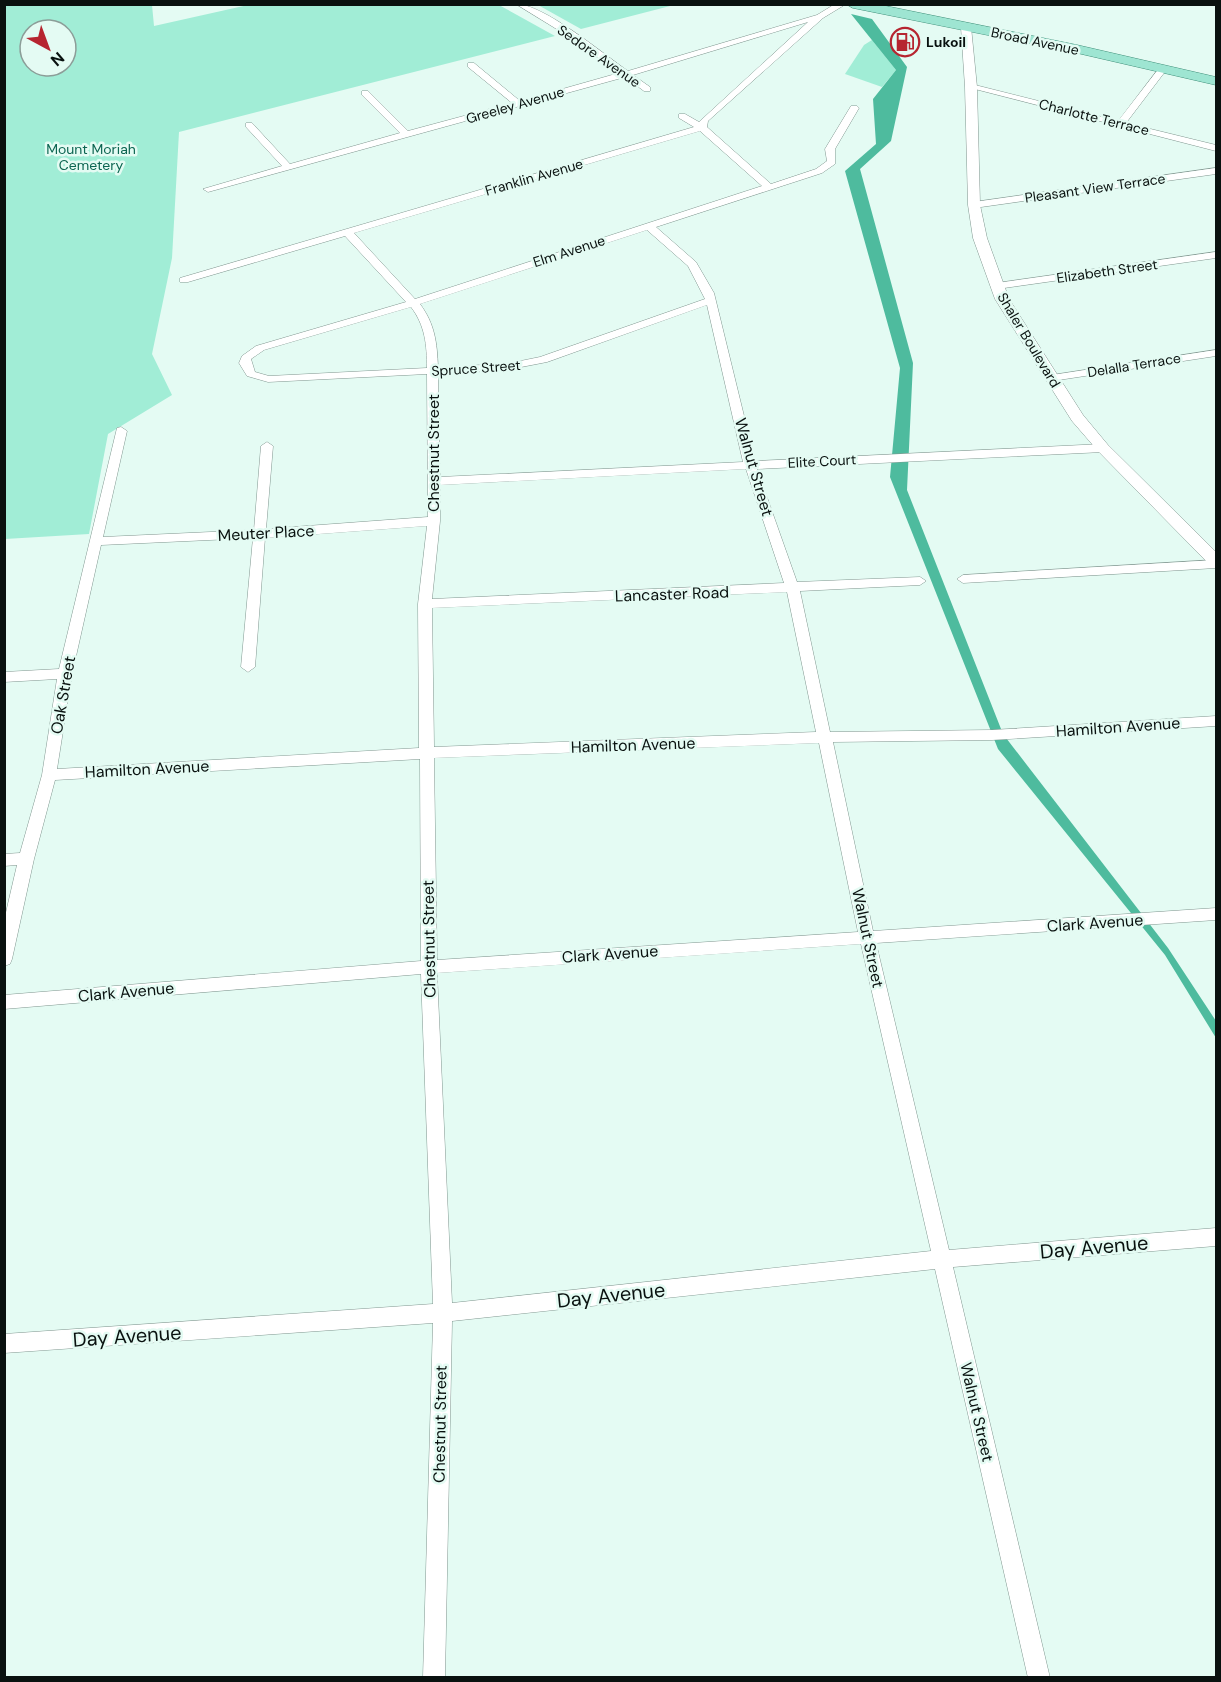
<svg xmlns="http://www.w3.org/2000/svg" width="1221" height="1682" font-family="'DM Sans',sans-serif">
<rect width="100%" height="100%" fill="#e4fbf3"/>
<g fill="#a1edd6" fill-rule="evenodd">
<path d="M 5,5 L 152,5 L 154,26 L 248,5 L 499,5 L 555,36 L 179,132 L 172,258 L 152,354 L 172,395 L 108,434 L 89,534 L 5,539 ZM 30,30 L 66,30 L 66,66 L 30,66 Z"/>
<polygon points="538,5 674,5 581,29"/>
<polygon points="872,40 896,70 882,87 845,74 864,45"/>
</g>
<polygon fill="#4ebb9e" points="851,14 872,19 907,67 891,141 860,169 913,363 907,490 1003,734 1168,948 1216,1021 1216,1038 1165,955 998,749 890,477 900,368 845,171 876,144 873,99 896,70"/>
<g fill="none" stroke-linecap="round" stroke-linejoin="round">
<g stroke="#819790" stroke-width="1">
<g id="minor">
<path d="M 516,4 C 544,4 603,54 628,71 L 817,15 L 835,4 L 846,4 L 823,18 L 708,121 L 707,127 L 771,184 L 816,169 L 827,161 L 825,149 L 851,106 L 857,106 L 859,108 L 835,149 L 835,164 L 822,173 L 656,227 L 696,262 L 714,293 L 755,461 L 1103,444 L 1109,448 L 1103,452 L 757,469 L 797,582 L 920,577 L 926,581 L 920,585 L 800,591 L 830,732 L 992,730 L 1216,716 L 1216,726 L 992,740 L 833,742 L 873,931 L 1216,908 L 1216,920 L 876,943 L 949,1250 L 1216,1228 L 1216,1246 L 953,1267 L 1050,1678 L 1028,1678 L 935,1269 L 452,1321 L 445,1678 L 423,1678 L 433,1323 L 4,1353 L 4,1334 L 433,1304 L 421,974 L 4,1009 L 4,995 L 421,961 L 420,759 L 55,780 L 34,859 L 12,959 L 10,964 L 4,966 L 4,921 L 17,865 L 4,866 L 4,854 L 20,853 L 42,775 L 57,679 L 4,682 L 4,672 L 59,669 L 117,428 L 121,427 L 127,431 L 103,537 L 254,530 L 261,446 L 267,442 L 273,446 L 266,529 L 428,517 L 427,374 L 268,382 L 247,376 L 239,363 L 242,356 L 256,346 L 406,302 L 345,236 L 188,282 L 180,282 L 180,278 L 694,127 L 679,118 L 679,114 L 685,114 L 699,122 L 808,22 L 633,75 L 650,87 L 650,91 L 644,91 L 625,77 L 208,192 L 203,189 L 282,166 L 246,127 L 246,123 L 252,123 L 290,164 L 400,133 L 362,95 L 362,91 L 368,91 L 408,131 L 512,103 L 468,67 L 468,63 L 474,63 L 520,101 L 619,73 L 563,33 ZM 700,131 L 762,186 L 415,299 L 354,233 ZM 647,230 L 688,266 L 705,299 L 540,357 L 506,364 L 438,367 C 437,343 435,324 420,304 ZM 707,305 L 743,462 L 440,477 L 438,374 L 506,370 L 547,362 ZM 411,307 C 425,325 427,345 427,368 L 269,376 L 255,372 L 251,359 L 264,350 ZM 746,469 L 784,583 L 432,599 L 440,521 L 440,485 ZM 427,526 L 418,604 L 419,748 L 57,769 L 72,674 L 101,545 L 253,538 L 241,667 L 248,672 L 255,667 L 265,538 ZM 787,592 L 816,732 L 434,747 L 432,608 ZM 819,743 L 858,932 L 437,960 L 434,758 ZM 861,944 L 931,1251 L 452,1303 L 437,973 Z"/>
<polygon points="1160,67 1167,69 1126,123 1216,145 1216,151 967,87 971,84 1118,121"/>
<polygon points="1216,168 1216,174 974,208 969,205 974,202"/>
<polygon points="1216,252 1216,258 997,289 992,286 997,283"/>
<polygon points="1216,350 1216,356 1052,381 1046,378 1052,375"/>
<polygon points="1216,560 1216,568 963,583 957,579 963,575"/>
</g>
</g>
<g stroke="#819790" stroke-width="1">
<polygon id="tertiary" points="966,24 971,27 977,87 980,205 987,238 1009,299 1083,415 1108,445 1216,552 1216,566 1210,565 1098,451 1072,421 995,299 973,238 968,205 965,87 961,27"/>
</g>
<g stroke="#40907a" stroke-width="1">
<polygon id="primary" points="846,4 876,4 1077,45 1216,77 1216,85 1077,53 853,8"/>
</g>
<use href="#minor" fill="#fff" fill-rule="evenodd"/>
<use href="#tertiary" fill="#fff" fill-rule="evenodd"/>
<use href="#primary" fill="#9ee5d2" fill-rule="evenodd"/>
</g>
<defs>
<g id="fuel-ring" transform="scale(1.5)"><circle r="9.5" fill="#e4fbf3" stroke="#b62530" stroke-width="1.5"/><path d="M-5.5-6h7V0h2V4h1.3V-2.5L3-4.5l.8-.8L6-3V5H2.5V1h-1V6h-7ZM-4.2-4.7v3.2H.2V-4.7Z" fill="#b62530"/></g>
</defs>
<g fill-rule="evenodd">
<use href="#fuel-ring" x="905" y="42"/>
</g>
<g text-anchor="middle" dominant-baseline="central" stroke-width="5" stroke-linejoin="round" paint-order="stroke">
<g font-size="14" fill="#09110f" stroke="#e4fbf3">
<text transform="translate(1035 41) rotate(12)">Broad Avenue</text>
<text transform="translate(599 56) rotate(35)">Sedore Avenue</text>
<text transform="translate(515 105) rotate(-16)">Greeley Avenue</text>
<text transform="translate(1094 117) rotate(14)">Charlotte Terrace</text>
<text transform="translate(534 177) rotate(-16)">Franklin Avenue</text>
<text transform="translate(1095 188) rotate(-8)">Pleasant View Terrace</text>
<text transform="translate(569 251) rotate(-18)">Elm Avenue</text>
<text transform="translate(1107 271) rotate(-8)">Elizabeth Street</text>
<text transform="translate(1029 340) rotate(59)">Shaler Boulevard</text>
<text transform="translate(1134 365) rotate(-9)">Delalla Terrace</text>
<text transform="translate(476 368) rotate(-4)">Spruce Street</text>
<text transform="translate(822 461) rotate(-3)">Elite Court</text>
</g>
<g font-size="14" font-weight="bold" fill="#09110f" stroke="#e4fbf3" text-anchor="start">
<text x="926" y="42">Lukoil</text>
</g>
<g font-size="14" fill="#0b6551" stroke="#e4fbf3">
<text x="91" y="149">Mount Moriah<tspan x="91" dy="16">Cemetery</tspan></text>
</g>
<g font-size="16" fill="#09110f" stroke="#e4fbf3">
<text transform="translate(433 453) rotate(-90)">Chestnut Street</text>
<text transform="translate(754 467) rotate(74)">Walnut Street</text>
<text transform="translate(266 533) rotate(-3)">Meuter Place</text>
<text transform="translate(672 594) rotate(-2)">Lancaster Road</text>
<text transform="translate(63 695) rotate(-80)">Oak Street</text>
<text transform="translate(1118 727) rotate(-4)">Hamilton Avenue</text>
<text transform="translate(633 745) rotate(-2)">Hamilton Avenue</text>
<text transform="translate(147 769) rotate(-3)">Hamilton Avenue</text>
<text transform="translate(1095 923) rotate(-4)">Clark Avenue</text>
<text transform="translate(868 938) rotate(78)">Walnut Street</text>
<text transform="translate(429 939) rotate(-91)">Chestnut Street</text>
<text transform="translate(610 954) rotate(-4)">Clark Avenue</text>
<text transform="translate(126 992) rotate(-5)">Clark Avenue</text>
<text transform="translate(977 1412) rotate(77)">Walnut Street</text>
<text transform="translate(440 1424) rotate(-89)">Chestnut Street</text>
</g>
<g font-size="20" fill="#09110f" stroke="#e4fbf3">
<text transform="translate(1094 1247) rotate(-5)">Day Avenue</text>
<text transform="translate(611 1295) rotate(-6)">Day Avenue</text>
<text transform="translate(127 1336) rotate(-4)">Day Avenue</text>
</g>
</g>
<rect width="1221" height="1682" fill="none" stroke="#09110f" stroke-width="12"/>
<g transform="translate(48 48) rotate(139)"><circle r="28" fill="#e4fbf3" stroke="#8c9d98" stroke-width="1.5"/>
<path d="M0-4.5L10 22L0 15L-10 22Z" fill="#b62530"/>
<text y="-9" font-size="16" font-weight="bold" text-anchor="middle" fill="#09110f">N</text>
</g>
</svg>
